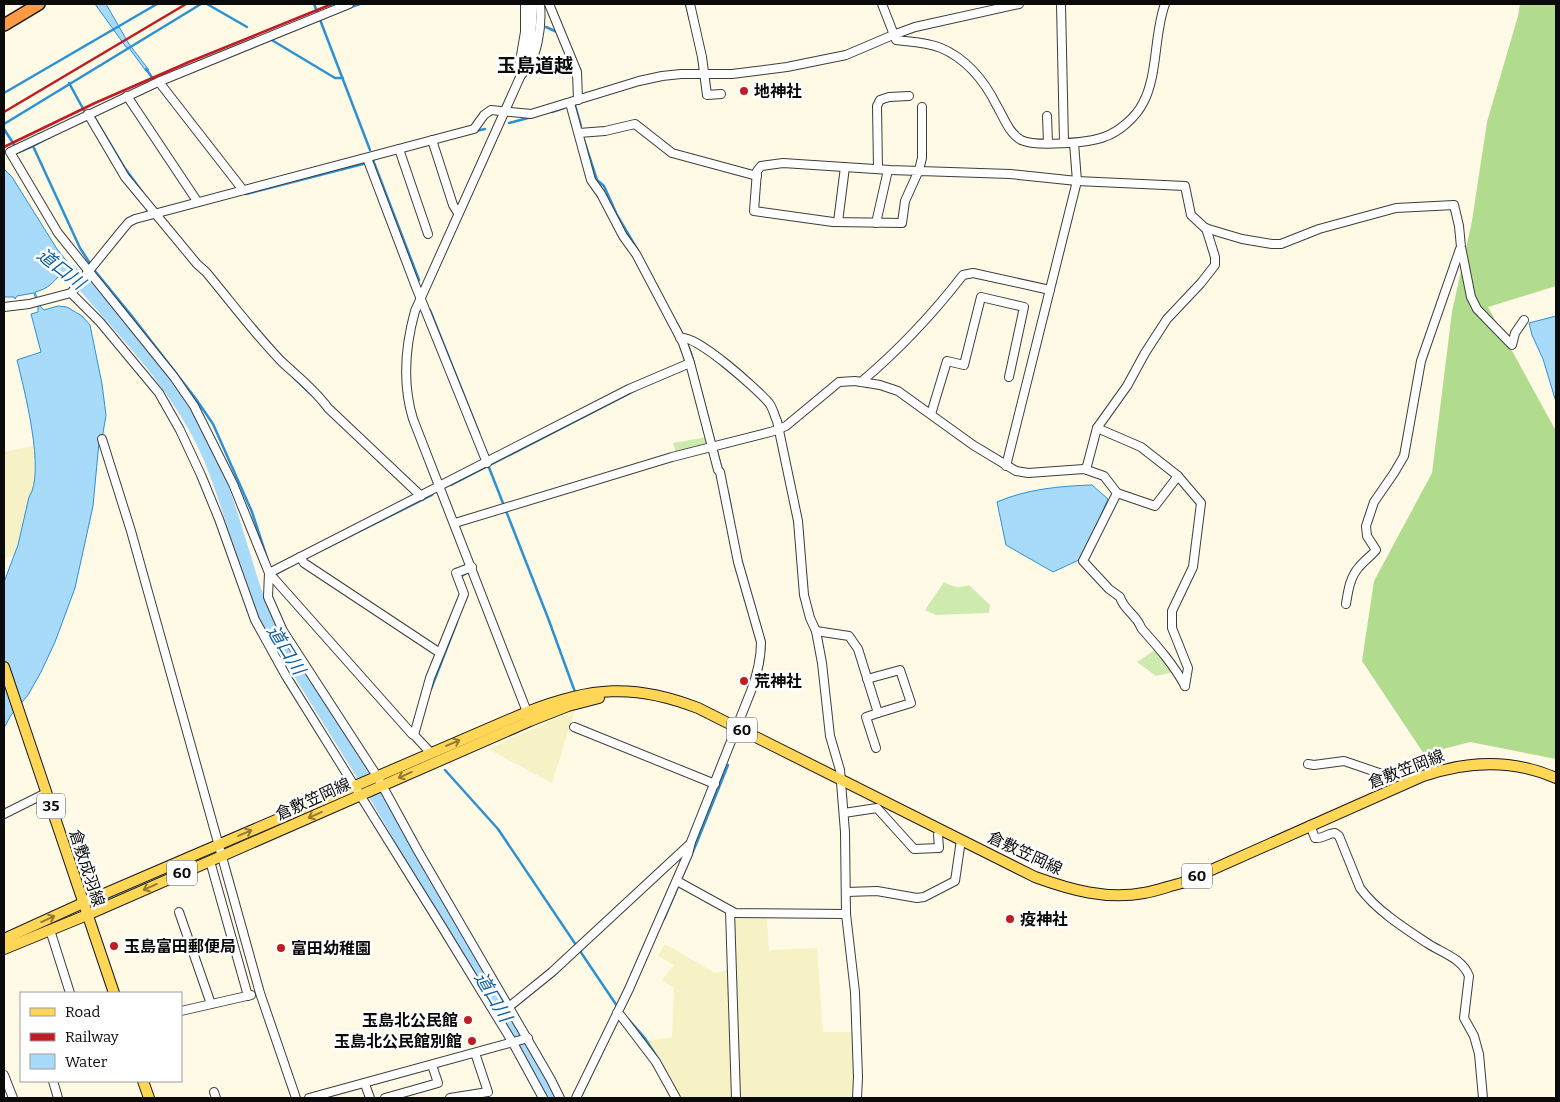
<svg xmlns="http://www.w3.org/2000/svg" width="1560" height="1102" font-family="Bitter,'Noto Sans JP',serif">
<rect width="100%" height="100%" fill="#fffae6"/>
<g fill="#f6f2c5">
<polygon points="33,446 35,469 33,491 29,497 23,526 14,556 4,558 4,452"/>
<polygon points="575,710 552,783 488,749"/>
<polygon points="732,918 767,918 769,950 817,948 823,1032 854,1032 854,1098 739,1098"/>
<polygon points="665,944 715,973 730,969 734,1098 681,1098 648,1041 672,1037 674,988 662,980 674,965 658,956"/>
</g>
<g fill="#ceeaaf">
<polygon points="707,437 707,443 676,453 673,443"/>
<path d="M 944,582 C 953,587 959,589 969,585 L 990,605 L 989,613 L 936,615 L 925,610 Z"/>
<polygon points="1156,649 1174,672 1156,676 1137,662"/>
</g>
<polygon fill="#b1dc8d" points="1520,4 1556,4 1556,286 1488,307 1556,431 1556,759 1470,742 1424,754 1362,661 1374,581 1432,473 1452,312 1472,221 1487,122 1518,16"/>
<g fill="#a8dbf9" stroke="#2b91d4">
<polygon points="95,4 106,4 129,44 149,70 146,71 129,48 126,47"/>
<path d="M 4,169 L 12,177 L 57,249 L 73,269 L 82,274 L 76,282 L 69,277 L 58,277 C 50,286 46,289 35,292 L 40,306 L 44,310 L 58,306 L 67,307 L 82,316 L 90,325 L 102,384 L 106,415 L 102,439 L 99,442 L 93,506 L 75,588 L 55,642 L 41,672 L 28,695 L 11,715 L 4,728 L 4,582 L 18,545 L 29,497 C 46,473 24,389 17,360 L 41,352 L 31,314 L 38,312 L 38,306 L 34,293 L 17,296 L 15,299 L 14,297 L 4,297 Z"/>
<polygon points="1556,316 1556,402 1543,359 1532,335 1529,323"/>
<path d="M 1092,485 L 1108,499 L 1081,559 L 1053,572 L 1006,545 L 997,502 C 1027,489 1060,486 1092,485 Z"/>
</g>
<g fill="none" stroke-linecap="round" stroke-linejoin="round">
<g stroke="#2b91d4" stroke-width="2.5">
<polyline points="207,4 247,27"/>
<polyline points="314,4 370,150"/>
<polyline points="686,4 690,20"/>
<polyline points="348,8 360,4"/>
<polyline points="546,27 557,32 558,35"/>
<polyline points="270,39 335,78 343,78"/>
<polyline points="146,69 156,83"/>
<polyline points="69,83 86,114"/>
<polyline points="4,93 157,4"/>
<polyline points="575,105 581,126"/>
<polyline points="552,112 564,108"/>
<polyline points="93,115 124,167 143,193"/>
<polyline points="509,123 532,117"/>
<polyline points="4,124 201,4"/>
<polyline points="4,129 19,152 33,146 80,248 95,271 131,315 196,399 213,424 252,512 268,561"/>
<polyline points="476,131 485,129"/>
<polyline points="584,140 597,180 604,186 617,215 637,249"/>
<polyline points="33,146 54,135"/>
<polyline points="373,160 419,280"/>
<polyline points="244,193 246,194 363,164 377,158"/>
<polyline points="430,310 479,433"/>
<polyline points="676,322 684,337"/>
<polyline points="687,344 691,353 722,471"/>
<polyline points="294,378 312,395"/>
<polyline points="488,465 548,618 575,692"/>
<polyline points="451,485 636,390"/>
<polyline points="728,493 731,508"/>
<polyline points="326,548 432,495"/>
<polyline points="273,573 274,575 287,568"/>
<polyline points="460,577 465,574"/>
<polyline points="431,689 457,622"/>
<polyline points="445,770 498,829 617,1006"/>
<polyline points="664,919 697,842 728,765"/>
<polyline points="629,1020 644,1037 659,1060"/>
<polyline points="580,1098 619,1017"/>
</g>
<path stroke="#a8dbf9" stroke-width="14" d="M 71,272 L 78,278 C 125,332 177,384 207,450 C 222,483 232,519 243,554 C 250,577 256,600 268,621 L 376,795 L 507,1022 L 532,1058 L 550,1098"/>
<g stroke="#3d3d3d" stroke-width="10">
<g id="minor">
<polyline points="349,4 158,82 10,152 58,233 174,377 194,406 233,484 269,573 412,734 414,735 431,753"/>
<path d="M 525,4 L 525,32 L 519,67 L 521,75 C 538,60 542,26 540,4"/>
<polyline points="549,4 577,72 578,100"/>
<polyline points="690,4 702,57 707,95 721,94"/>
<path d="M 882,4 L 896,40 C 911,42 927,42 941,48 C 967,59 985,82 997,106 C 1004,118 1009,133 1021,140 C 1035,147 1089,143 1104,137 C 1119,132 1136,117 1143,103 C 1158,76 1154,33 1165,4"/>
<polyline points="1061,4 1064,143"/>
<polyline points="159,82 243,190"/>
<polyline points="127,96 197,201"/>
<path d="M 570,103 L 591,180 L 601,194 L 623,236 L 636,254 L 683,343 L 690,363 L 718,470 L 720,472 L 738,562 L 761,642 C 761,660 757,675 751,691 L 691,842 L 688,854 L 629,989 L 576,1098"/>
<polyline points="922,107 922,158 919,170 905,201 902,223 833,222 754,211 757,171 761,166 783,163 890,170 1010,174 1077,181 1185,186 1191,215 1205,228 1242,239 1272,244 1281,244 1319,229 1396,208 1454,205 1459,226 1461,247 1471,297 1477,309 1512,345 1515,333 1524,320"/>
<path d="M 88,114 L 125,177 L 197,264 L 206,272 C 231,302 254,333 281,361 C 297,376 315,390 328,408 L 421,496"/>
<polyline points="1047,116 1048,143"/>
<polyline points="579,133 605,131 635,124 672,153 757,176"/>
<polyline points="432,140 453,205 458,213"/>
<polyline points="399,149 428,234"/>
<polyline points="367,158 416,287 487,463"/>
<polyline points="878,169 877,106 880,100 889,97 909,96"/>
<polyline points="838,222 845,167"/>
<polyline points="876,223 888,170"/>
<polyline points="71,293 100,322 159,393 180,430 201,475 219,519 255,620 286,676 439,922 513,1043 543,1098"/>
<polyline points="4,307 29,304 71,293 123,229 129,222 135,219 474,129 484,115 491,110 531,114 639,81 662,76 681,74 732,74 787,67 846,55 893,35 915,27 1019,4"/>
<path d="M 680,338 C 695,333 758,390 769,403 C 773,408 774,415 777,421 L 798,521 L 804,595 L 810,618 L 816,631 L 822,663 L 830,736 L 840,770 L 845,832 L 846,914 L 855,992 L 858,1077 L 857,1098"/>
<path d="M 861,382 C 899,350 932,315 963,275 L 973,273 L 1050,290"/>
<polyline points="931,414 947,361 964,365 981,297 1024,307 1009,377"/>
<polyline points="1097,428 1141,447 1178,476 1201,503 1193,567 1172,611 1172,628 1188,668 1185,686"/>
<polyline points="102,439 131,531 260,993 296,1098"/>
<polyline points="1006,466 1077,181 1074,143"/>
<polyline points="1084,469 1087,466 1097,428 1127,386 1145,353 1167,319 1201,283 1215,265 1215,257 1206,228"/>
<polyline points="1117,493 1155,506 1178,476"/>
<path d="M 455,523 L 672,457 L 774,431 L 786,426 L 839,382 L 855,381 L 880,385 L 898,391 L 973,445 L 1016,471 L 1028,473 L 1084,469 L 1104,476 L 1117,493 L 1083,561 L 1109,589 L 1120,597 C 1123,607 1130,611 1136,619 C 1139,622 1140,626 1142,629 C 1158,647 1174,665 1185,686"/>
<polyline points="300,557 304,563 440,653"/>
<polyline points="269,573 268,597 283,631 377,776 418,851 550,1078 560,1098"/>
<polyline points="269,573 629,389 690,363"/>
<path d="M 1346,604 C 1348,591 1350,577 1359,567 C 1364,561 1371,556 1376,550 L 1367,536 L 1366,526 L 1374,502 L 1394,473 L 1404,456 L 1421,361 L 1460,249"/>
<polyline points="816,631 849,636 858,649 878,713 866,717 876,748"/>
<polyline points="867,679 900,670 911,703 878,713"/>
<path d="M 529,717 L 413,419 C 402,383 405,347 415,311 L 521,75 L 531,42 L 533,4"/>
<polyline points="574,727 715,784"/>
<polyline points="414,735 430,678 464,594 456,573 472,567"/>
<polyline points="1308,764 1314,765 1344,761 1388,776"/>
<polyline points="844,813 877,808 914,849 939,848 938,835"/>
<polyline points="4,814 46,793"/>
<path d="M 1310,825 L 1315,838 C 1323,839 1328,833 1335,833 L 1339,836 L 1360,888 C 1376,910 1404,928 1427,943 C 1442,953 1462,958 1469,976 L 1464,1018 L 1474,1036 L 1479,1054 L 1483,1098"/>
<polyline points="210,861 248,996"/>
<polyline points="677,881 735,913 846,914"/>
<polyline points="846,892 877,891 917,898 924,897 955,881 961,840"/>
<polyline points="730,911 736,1098"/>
<polyline points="179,912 211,1004"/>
<polyline points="50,930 70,993"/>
<polyline points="510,1006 552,972 690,844"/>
<polyline points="181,1011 251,995"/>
<polyline points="617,1013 621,1016 656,1062 676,1098"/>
<polyline points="4,1075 13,1098"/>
<polyline points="53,1081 58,1098"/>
<polyline points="365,1084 370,1098"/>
<polyline points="214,1092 216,1098"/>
<polyline points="309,1098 528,1038"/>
<polyline points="385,1098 438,1083 432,1065"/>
<polyline points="450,1098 488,1092 475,1053"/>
</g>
</g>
<g stroke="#1b1b1b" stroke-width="12">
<g id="major">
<polyline points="4,667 114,993"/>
<path d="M 4,939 L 83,903 L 527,712 C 590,687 634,683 698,708 L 1035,877 C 1071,890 1106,900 1144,893 C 1157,891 1169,886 1182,883 L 1423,776 C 1467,761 1513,759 1556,778"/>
<polyline points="4,949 87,915 530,721 568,706 599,698"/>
<polyline points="143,1081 149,1098"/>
</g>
</g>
<g stroke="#1b1b1b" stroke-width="14">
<polyline id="highway" points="4,25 39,4"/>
</g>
<use href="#minor" stroke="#fff" stroke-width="8"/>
<use href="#major" stroke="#ffd656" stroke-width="10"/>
<use href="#highway" stroke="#fd9a46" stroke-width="11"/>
<g stroke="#bf1c23" stroke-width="2.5">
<polyline points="4,112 186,4"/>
<polyline points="4,147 95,103 189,62 332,4"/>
</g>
</g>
<defs><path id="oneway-shaft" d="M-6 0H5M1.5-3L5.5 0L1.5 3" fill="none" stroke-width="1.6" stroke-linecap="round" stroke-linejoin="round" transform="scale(1.25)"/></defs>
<g stroke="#917a34">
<use href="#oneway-shaft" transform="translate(453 743) rotate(-23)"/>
<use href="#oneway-shaft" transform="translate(405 775) rotate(156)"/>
<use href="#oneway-shaft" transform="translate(315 815) rotate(156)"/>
<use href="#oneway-shaft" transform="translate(245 833) rotate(-23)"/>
<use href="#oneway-shaft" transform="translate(150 887) rotate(156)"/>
<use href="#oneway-shaft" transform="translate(48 919) rotate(-24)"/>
</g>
<g fill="#bf1c23" stroke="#fff" stroke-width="2">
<circle cx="744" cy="91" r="5"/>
<circle cx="744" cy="681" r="5"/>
<circle cx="1010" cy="919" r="5"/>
<circle cx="114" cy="946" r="5"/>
<circle cx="281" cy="948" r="5"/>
<circle cx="468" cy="1020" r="5"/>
<circle cx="472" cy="1041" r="5"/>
</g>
<g text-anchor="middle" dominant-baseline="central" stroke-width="5" stroke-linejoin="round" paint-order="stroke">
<g fill="#fff" stroke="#545454" stroke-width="1">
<rect x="727" y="717.5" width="30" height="25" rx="4"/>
<rect x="37" y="793.5" width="28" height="25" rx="4"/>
<rect x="167" y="860.5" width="30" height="25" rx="4"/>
<rect x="1182" y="863.5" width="30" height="25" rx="4"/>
</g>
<g font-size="15" font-weight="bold" fill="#0a0a0a">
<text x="742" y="730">60</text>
<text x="51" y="806">35</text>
<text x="182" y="873">60</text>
<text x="1197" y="876">60</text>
</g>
<g font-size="16" font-weight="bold" fill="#0a0a0a" stroke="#fff" text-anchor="start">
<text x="754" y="91">地神社</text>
<text x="754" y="681">荒神社</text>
<text x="1020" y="919">疫神社</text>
<text x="124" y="946">玉島富田郵便局</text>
<text x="291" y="948">富田幼稚園</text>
<text x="458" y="1020" text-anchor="end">玉島北公民館</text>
<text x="462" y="1041" text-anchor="end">玉島北公民館別館</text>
</g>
<g font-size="16" fill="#0a0a0a" stroke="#fff">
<text transform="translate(1406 769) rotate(-21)">倉敷笠岡線</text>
<text transform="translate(313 799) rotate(-24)">倉敷笠岡線</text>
<text transform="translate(1025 853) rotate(25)">倉敷笠岡線</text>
<text transform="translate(87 868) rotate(72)">倉敷成羽線</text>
</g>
<g font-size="18" font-style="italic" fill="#0e60a0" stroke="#fff">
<text transform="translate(61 269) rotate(38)">道口川</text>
<text transform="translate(286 650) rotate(58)">道口川</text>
<text transform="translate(493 997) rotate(59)">道口川</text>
</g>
<g font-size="19" font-weight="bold" fill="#0a0a0a" stroke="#fff">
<text x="535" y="65">玉島道越</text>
</g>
</g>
<rect width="1560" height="1102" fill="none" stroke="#0a0a0a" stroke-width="10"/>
<rect x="20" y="992" width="162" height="90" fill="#ffffff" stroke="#9d9d9d"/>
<rect x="30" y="1008" width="25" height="8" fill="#ffd656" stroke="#9d9d9d"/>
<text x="65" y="1017" font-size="15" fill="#0a0a0a">Road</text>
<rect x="30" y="1033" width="25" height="8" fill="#bf1c23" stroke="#9d9d9d"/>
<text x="65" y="1042" font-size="15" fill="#0a0a0a">Railway</text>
<rect x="30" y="1054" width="25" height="15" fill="#a8dbf9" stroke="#9d9d9d"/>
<text x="65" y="1067" font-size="15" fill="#0a0a0a">Water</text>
</svg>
